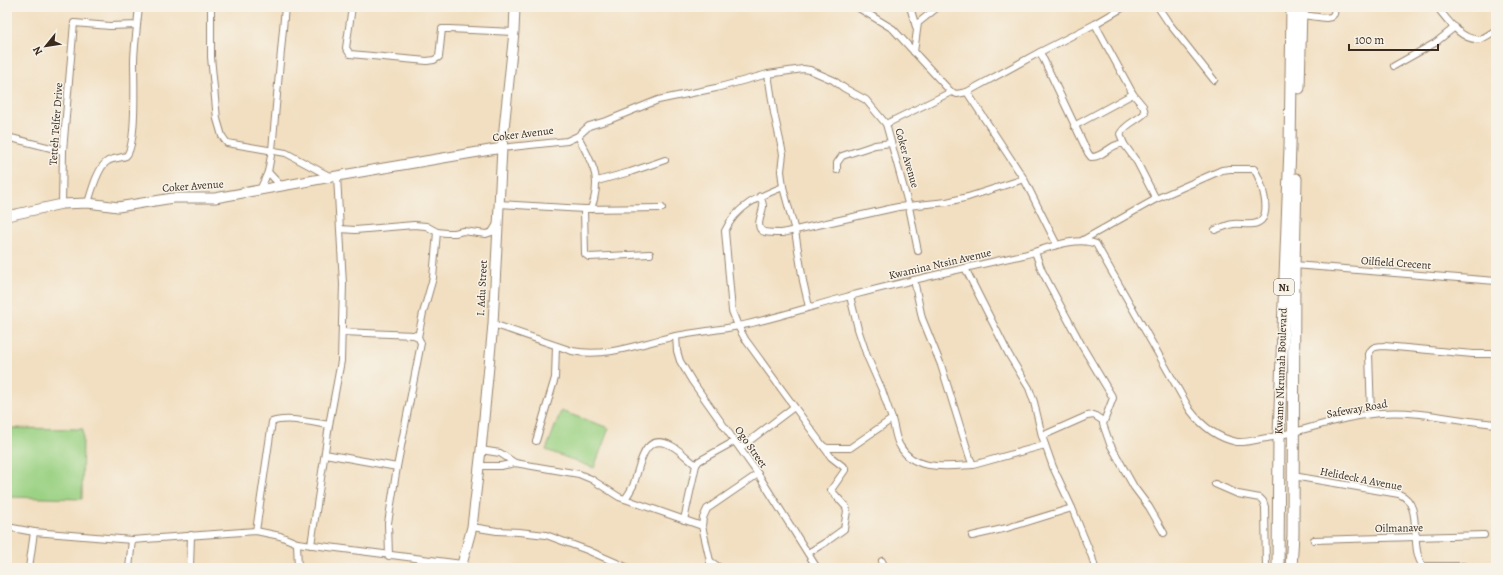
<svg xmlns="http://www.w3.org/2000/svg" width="1503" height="575" font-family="Alegreya,serif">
<rect width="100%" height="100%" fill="#f7f3e8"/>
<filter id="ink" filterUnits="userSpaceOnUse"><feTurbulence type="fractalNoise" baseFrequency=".025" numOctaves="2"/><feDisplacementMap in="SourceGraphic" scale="8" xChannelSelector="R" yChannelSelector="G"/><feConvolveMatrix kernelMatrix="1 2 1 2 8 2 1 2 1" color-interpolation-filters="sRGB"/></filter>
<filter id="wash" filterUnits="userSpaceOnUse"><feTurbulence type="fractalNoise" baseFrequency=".012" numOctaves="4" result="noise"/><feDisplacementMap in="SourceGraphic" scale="16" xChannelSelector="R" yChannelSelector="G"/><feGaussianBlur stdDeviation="0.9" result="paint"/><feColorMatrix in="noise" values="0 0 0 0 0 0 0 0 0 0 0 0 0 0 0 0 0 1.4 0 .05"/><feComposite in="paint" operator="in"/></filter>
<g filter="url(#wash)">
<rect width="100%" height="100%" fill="#f2dfc1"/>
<g fill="#9ad182" stroke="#6a7e50">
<polygon points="561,411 609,428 594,468 546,450"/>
<polygon points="7,428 83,429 82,499 7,497"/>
</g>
</g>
<g filter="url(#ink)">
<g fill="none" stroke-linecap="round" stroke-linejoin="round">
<g stroke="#968470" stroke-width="8">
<g id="street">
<polyline points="211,7 211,57 217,119 222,136 227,143 286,153 331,177"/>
<polyline points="352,7 346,48 350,54 427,61 434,60 439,57 442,29 449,29 514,32"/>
<polyline points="857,7 893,29 951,92 957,94 967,92 1024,179 1057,245"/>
<polyline points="910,7 916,27"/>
<polyline points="1158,7 1168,22 1214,80"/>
<path d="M 1437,7 C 1447,19 1462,42 1480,39 C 1485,38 1491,33 1496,30"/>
<polyline points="1302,15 1326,18 1331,17 1334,14 1335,7"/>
<path d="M 1095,24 L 1133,94 L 1143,106 L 1145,113 C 1137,121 1126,123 1120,134 L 1124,144"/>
<polyline points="914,52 918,23 938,7"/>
<polyline points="1040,52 1095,24 1124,7"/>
<polyline points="1394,66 1435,43 1455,27"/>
<polyline points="768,74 774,113 783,154 781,171 783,187 795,231 803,281 809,307"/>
<path d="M 967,92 L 1040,52 L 1088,153 L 1091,157 C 1103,158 1112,142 1124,144 L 1137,162 L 1156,199"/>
<polyline points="886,124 951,92"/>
<polyline points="1074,126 1133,94"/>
<path d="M 578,136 C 592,164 603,177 591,209"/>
<polyline points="7,137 63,151"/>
<polyline points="502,148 567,141 578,136 589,126 609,120 658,100 716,88 768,74 803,69 810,70 833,80 844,88 866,100 886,124 909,207 918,251"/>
<polyline points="837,170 837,163 842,156 875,145 891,143"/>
<polyline points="268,172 281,186"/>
<polyline points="597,181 630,172 665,160"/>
<path d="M 783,187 C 760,196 736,206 725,231 L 732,311 L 738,326 L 745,339 L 820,442 L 823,446 L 827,448 L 850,448 L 892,419 L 882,390 L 867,356 L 858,329 L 850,296"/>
<polyline points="260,190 268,172 272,150 285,7"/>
<path d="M 760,196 C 761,199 763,203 763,206 C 763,213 753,229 765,232 C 770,233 777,233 782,233 L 898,207 L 947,202 L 968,197 L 1024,179"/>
<path d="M 88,203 C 91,193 98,166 108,161 C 113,158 121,158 126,156 C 137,147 134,79 134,62 C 134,50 136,38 137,25"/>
<polyline points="62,204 63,151 74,23 110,26 137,25 139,7"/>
<polyline points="499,204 584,209 662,208"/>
<polyline points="584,209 585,254 589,257 650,254"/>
<polyline points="340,229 355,230 414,225 426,226 437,232 446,233 455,233 463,231 486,234 492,232 497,224"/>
<path d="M 1083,240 L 1156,199 L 1222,170 L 1230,169 L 1254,169 C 1261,180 1274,216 1257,223 C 1250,226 1240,223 1233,224 C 1227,225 1221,228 1215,230"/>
<polyline points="1035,252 1042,271 1082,346 1113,398 1103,424 1110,444 1134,487 1149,507 1164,533"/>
<polyline points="1294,265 1496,281"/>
<polyline points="965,268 1009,355 1029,388 1034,402 1042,436 1053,467 1072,508 1092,557 1095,568"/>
<polyline points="914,280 922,318 941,365 970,458 973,465 1045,445"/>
<path d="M 493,324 L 572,351 C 608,358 641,343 676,336 C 697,332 718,330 739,326 C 776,318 812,306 850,296 C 907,281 965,268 1023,255 C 1044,250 1076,235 1096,244 L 1190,410 C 1202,426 1217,438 1237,442 C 1247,443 1258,439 1267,438 C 1305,431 1342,416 1381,413 C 1419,410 1458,421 1496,424"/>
<polyline points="342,332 414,335 418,337 421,343 397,467 388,523 389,556"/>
<polyline points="676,336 677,351 680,361 692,381 758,474 817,568"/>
<polyline points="418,337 423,313 433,278 437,232"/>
<path d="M 1371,414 L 1369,354 C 1372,346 1376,347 1384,346 L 1473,354 L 1496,354"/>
<path d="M 892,419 C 895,428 895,438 900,446 C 914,472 949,466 973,465"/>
<polyline points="1042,436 1087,416 1094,415 1103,421"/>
<polyline points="536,441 555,378 556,346"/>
<polyline points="740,448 794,407"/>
<polyline points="481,450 500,453 515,463"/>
<polyline points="325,454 397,467"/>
<polyline points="479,466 501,466 515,463 579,474 591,479 619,497 702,526 710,561 710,568"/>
<path d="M 1293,476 L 1399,494 C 1425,504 1408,547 1423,566 L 1463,566"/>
<polyline points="1215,484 1238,494 1260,498 1263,501 1265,507 1266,568"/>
<path d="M 625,499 C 628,495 631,490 633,486 C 640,468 642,430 672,446 C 680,450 688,459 696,465"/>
<polyline points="684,520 696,465 699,461 735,441"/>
<polyline points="702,526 703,518 707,509 758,474"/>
<polyline points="7,527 34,532 132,540 256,531 280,536 297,543 462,564"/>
<polyline points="472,527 497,531 519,532 546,535 587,550 628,568"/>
<path d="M 256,531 L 272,422 C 286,416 314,423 329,425"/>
<polyline points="972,536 1007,528 1072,508"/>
<polyline points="1314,540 1484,535"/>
<polyline points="297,543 298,568"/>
<polyline points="311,545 329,425 341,361 343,284 337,176"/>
<polyline points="808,553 826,542 844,529 847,511 846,507 831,490 845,470 845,468 831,457 823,446"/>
<polyline points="710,561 720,568"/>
<polyline points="882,561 885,568"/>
<polyline points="29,568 34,532"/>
<polyline points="129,568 132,540"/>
<polyline points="190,568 191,535"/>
</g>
</g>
<g stroke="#968470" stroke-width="11">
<g id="secondary">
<polyline points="7,216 62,204 88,203 118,207 173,198 215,198 337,176 502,148"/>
<polyline points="461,568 472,527 481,450 493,324 502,148 514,32 515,7"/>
</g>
</g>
<g stroke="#968470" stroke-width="13">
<g id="highway">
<polyline points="1299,88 1301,7"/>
<polyline points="1278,568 1279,435 1290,147 1292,7"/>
<polyline points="1291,568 1293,534 1294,265 1296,179"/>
</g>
</g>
<use href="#street" stroke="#fff" stroke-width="6"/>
<use href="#secondary" stroke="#fff" stroke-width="9"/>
<use href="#highway" stroke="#fff" stroke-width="11"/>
</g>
</g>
<g text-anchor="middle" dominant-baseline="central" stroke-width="3" stroke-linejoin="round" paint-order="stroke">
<rect fill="#f7f3e8" stroke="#73665b" stroke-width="1" x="1274" y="279" width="20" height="16" rx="3"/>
<g font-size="10" font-weight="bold" fill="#3b2a1e">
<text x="1284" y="287">N1</text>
</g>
<g font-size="11" fill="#3b2a1e" stroke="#f7f3e8">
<text transform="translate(56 124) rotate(-86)">Tetteh Telfer Drive</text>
<text transform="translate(523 134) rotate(-7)">Coker Avenue</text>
<text transform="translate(907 158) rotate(74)">Coker Avenue</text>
<text transform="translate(193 186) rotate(-4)">Coker Avenue</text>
<text transform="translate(1396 263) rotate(4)">Oilfield Crecent</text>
<text transform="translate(940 264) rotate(-13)">Kwamina Ntsin Avenue</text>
<text transform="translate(482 288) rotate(-87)">I. Adu Street</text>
<text transform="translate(1281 371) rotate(-88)">Kwame Nkrumah Boulevard</text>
<text transform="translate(1357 409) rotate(-10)">Safeway Road</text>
<text transform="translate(751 447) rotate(55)">Ogo Street</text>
<text transform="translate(1361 479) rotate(11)">Helideck A Avenue</text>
<text transform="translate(1399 528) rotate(-1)">Oilmanave</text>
</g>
</g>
<rect width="1503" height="575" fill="none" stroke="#f7f3e8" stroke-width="24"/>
<g transform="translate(46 46) rotate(240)" stroke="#f7f3e8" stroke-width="3" paint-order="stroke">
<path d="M0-3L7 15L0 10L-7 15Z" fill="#3b2a1e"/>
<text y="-6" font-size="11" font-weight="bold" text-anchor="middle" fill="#3b2a1e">N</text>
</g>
<path d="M1349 44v6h89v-6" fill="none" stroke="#3b2a1e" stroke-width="2"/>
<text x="1355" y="44" font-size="12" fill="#3b2a1e" stroke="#f7f3e8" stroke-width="3" paint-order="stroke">100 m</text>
</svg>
